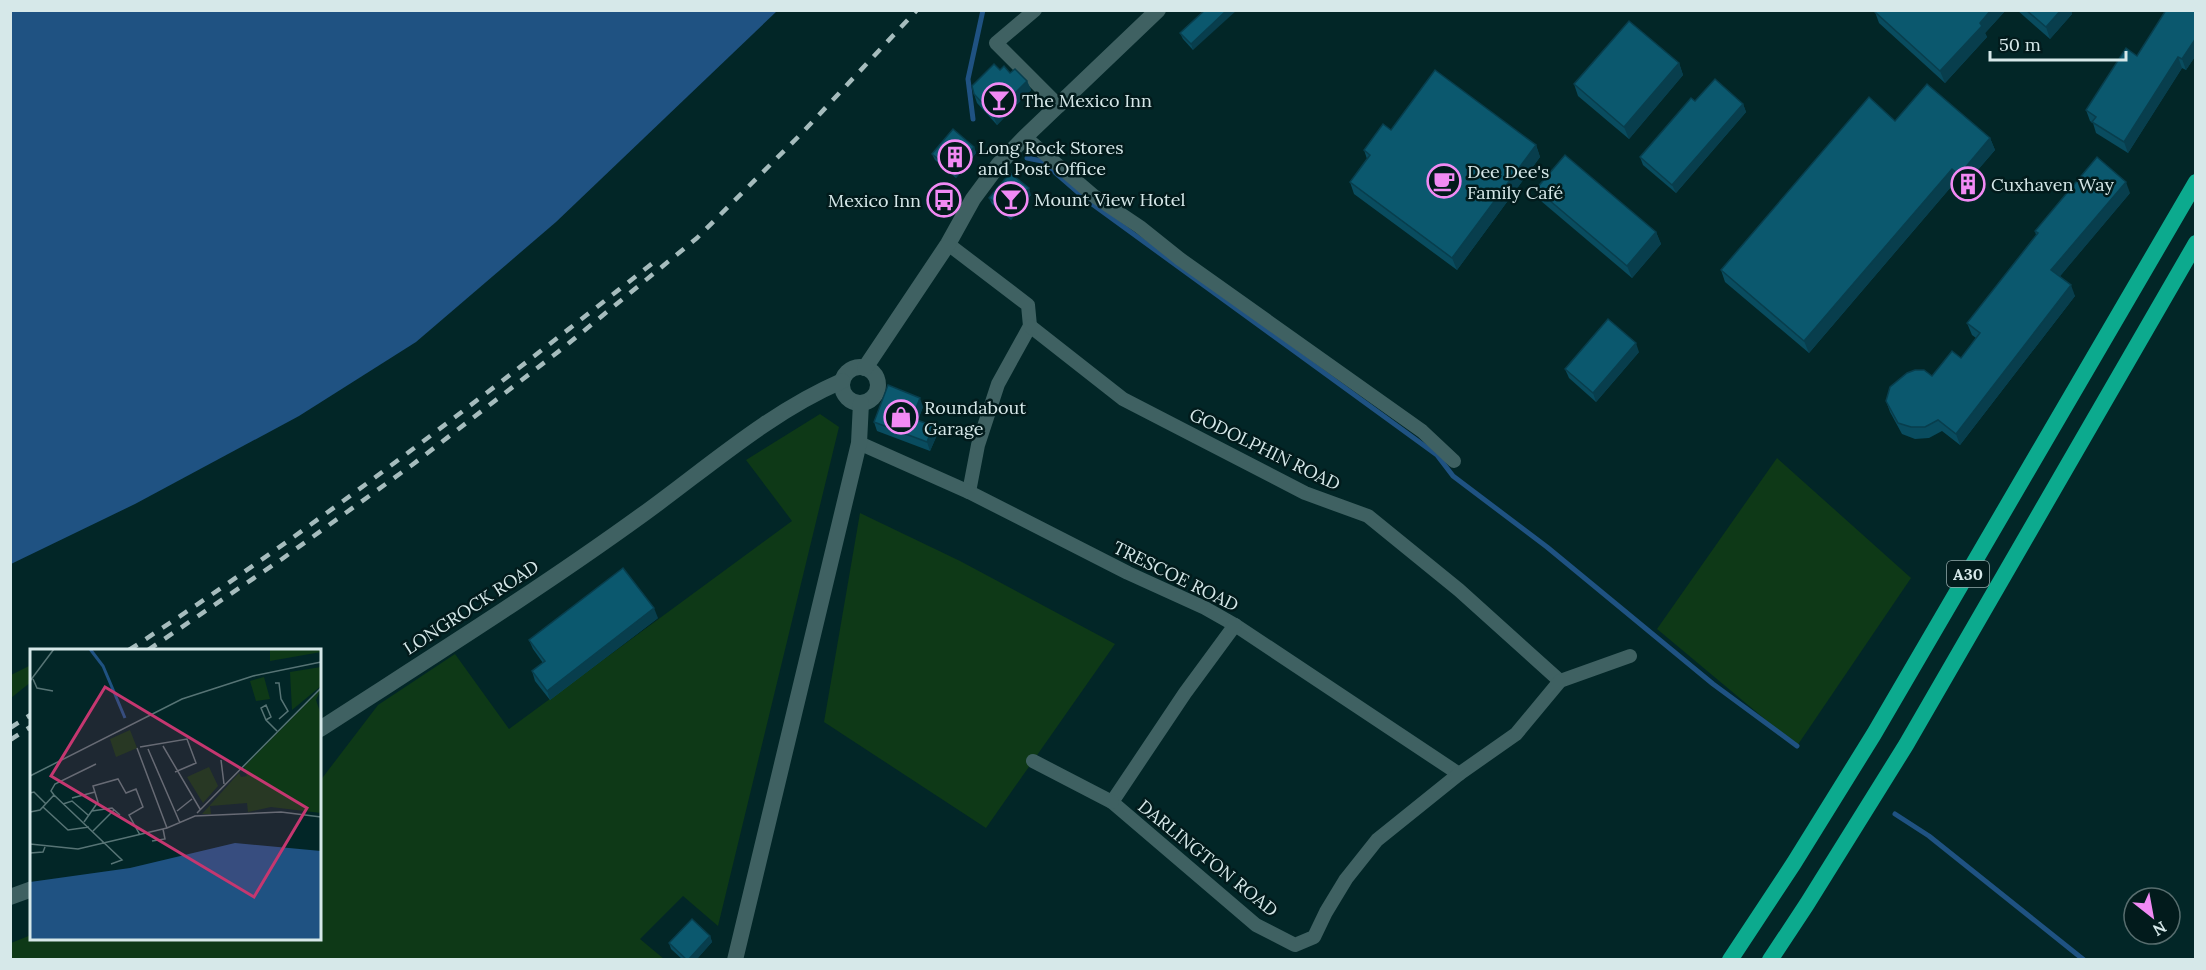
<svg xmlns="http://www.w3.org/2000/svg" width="2206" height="970" font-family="Lora,serif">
<rect width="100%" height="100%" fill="#022627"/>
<g fill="#0e3917">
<polygon points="820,414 839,427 718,926 683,896 640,939 664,959 11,960 11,943 31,935 32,938 320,938 320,781 378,705 455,654 509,729 792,521 746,460"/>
<polygon points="1777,458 1911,578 1797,746 1657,629"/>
<polygon points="860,513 960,561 1115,644 986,828 824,722"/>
<polygon points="31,665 31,682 11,698 11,675"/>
</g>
<polygon fill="#1f5282" points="11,10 777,10 777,11 556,222 416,342 299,416 135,504 11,564"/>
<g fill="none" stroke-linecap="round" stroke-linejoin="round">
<g stroke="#1f5282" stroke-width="5">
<polyline points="973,119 968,79 983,10"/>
<polyline points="1027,158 1042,161 1088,201 1437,455 1453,476 1547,547 1713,684 1797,746"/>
<polyline points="1895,814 1929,836 2084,960"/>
</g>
<g stroke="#3f6162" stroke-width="14">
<polyline points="1035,10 996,43 1059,106"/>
<polyline points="1025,137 1094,196 1140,227 1180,259 1422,431 1454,461"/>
<polyline points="948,244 1028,305 1030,326 998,384 978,445 969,492"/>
<polyline points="1030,326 1123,399 1305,493 1368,516 1459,590 1560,681"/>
<polyline points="859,443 969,492 1128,573 1205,608 1235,625 1459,774"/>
<polyline points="1235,625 1185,693 1112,802 1256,925 1295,945 1314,937 1326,912 1346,879 1377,840 1459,774 1516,734 1560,681 1630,656"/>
<polyline points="1033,761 1112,802"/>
</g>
<g stroke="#3f6162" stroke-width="16">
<circle cx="860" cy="385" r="18"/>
<polyline points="865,368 948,244 973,199 999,164 1025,137 1158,10"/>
<path d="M 320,729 C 428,659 537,591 642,515 C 706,469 768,413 842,381"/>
<polyline points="10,897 32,889"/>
<polyline points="735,960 859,443 861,403"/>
</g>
<g stroke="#0caa8e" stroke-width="16">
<polyline points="1730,960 1794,863 1874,734 2196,182"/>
<polyline points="1770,960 1807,904 1906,745 2196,243"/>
</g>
<g stroke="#a6bcbd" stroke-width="4.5" stroke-dasharray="10 10" stroke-linecap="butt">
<path d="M 129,650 C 311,531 483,397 654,262"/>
<polyline points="148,650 282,559 412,465 563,348 697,238 801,134 917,10"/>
<polyline points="10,728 32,714"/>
<polyline points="10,740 32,726"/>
</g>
</g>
<g fill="#094c5f">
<polygon points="1205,10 1193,50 1183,39 1180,33"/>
<polygon points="1876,10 2006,10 1985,33 1987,37 1945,83 1879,23 1875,12"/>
<polygon points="2017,10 2071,10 2072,14 2050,39"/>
<polygon points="2196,10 2196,55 2186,70 2182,68 2128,153 2096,133 2093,123 2090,121 2086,110"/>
<polygon points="1679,63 1683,75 1629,139 1578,96 1574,84"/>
<polygon points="1000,70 1010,73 1027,81 1031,90 997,125 977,103 974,94"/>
<polygon points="1695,101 1743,104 1746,112 1676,193 1643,165 1640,157"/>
<polygon points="1895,121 1990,138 1995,150 1963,187 1956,181 1809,353 1725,282 1721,270"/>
<polygon points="1391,130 1536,145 1540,157 1457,270 1354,194 1350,182 1367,159 1364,150"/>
<polygon points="974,147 976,153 956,178 935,160 932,154"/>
<polygon points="1536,189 1656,232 1661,244 1632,278 1541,201"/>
<polygon points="2130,193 2060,276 2075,296 1960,445 1942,431 1929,438 1915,439 1902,434 1890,412 1886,401 1932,376 1961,358 1976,338 1972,335 1967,323 2036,235 2035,231"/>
<polygon points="1031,195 1011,220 992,204 989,198"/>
<polygon points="1639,352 1596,402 1569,378 1565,369"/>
<polygon points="923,407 918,420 933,426 937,435 930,451 877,431 874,422"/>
<polygon points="658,618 550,700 535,681 532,671 543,663 533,649 529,640"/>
<polygon points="710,936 712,942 696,960 683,960 671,949 669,943"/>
</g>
<g fill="#083e4d">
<polygon points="1227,10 1237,10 1193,50 1191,44"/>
<polygon points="1991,10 2006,10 1985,33 1987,37 1945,83 1940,71 1980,23"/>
<polygon points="2061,10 2071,10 2072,14 2050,39 2046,27"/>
<polygon points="2196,38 2196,55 2186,70 2182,59"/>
<polygon points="2178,57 2182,68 2128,153 2124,142"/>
<polygon points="1679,63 1683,75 1629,139 1624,127"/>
<polygon points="1027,81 1031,90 997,125 993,115"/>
<polygon points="1743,104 1746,112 1676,193 1672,185"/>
<polygon points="1990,138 1995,150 1963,187 1959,175"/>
<polygon points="1536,145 1540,157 1457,270 1452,258"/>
<polygon points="974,147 976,153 956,178 953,171"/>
<polygon points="1952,169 1956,181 1809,353 1804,341"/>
<polygon points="2126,182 2130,193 2056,281 2051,270"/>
<polygon points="1029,188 1031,195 1011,220 1008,213"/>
<polygon points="1656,232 1661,244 1632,278 1627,266"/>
<polygon points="2071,285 2075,296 1960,445 1956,434"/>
<polygon points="1636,343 1639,352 1596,402 1593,393"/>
<polygon points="920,398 923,407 915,427 912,418"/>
<polygon points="933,426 937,435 930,451 927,442"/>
<polygon points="654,608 658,618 550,700 547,691"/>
<polygon points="710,936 712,942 696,960 688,960"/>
</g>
<g fill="#0b586e" stroke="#083e4d" stroke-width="1.5">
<polygon points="1205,10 1227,10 1191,44 1180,33"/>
<polygon points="1876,10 1991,10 1980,23 1982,26 1940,71 1875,12"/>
<polygon points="2026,10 2061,10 2046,27"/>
<polygon points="2166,10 2196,10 2196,38 2182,59 2178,57 2124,142 2092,122 2096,117 2086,110 2126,48 2137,56"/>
<polygon points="1629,21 1679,63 1624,127 1574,84"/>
<polygon points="994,64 1000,70 1004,66 1010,73 1015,69 1027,81 993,115 974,94 972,86"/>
<polygon points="1435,70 1536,145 1452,258 1350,182 1370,155 1364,150 1383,124 1391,130"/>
<polygon points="1715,79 1743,104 1672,185 1640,157 1691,98 1695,101"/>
<polygon points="1927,84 1990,138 1959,175 1952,169 1804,341 1721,270 1869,97 1895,121"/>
<polygon points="953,129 974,147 953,171 932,154"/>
<polygon points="1565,155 1656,232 1627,266 1536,189"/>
<polygon points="2097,157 2126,182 2051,270 2071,285 1956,434 1938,420 1925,427 1911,427 1898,423 1886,401 1890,387 1907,373 1915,370 1924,370 1932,376 1952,351 1961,358 1980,333 1967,323 2038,233 2035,231"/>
<polygon points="1010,173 1029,188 1008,213 989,198"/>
<polygon points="1608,319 1636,343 1593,393 1565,369"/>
<polygon points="888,385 920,398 912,418 933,426 927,442 874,422"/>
<polygon points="623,568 654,608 547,691 532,671 545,661 529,640"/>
<polygon points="692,919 710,936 688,960 687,960 669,943"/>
</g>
<defs>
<g id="bar-ring" transform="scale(1.725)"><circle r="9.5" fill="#021b1c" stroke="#f18af4" stroke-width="1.5"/><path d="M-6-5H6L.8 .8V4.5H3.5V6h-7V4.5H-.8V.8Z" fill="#f18af4"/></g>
<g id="building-ring" transform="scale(1.725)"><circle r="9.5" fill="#021b1c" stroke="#f18af4" stroke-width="1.5"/><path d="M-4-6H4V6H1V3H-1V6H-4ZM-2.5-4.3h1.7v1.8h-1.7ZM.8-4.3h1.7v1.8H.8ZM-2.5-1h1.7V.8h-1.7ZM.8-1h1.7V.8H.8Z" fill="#f18af4"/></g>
<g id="cafe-ring" transform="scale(1.725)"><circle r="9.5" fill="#021b1c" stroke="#f18af4" stroke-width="1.5"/><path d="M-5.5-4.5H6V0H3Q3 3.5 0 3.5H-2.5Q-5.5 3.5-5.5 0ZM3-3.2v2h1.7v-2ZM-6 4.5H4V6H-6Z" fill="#f18af4"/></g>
<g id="bus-ring" transform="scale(1.725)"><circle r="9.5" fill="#021b1c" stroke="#f18af4" stroke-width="1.5"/><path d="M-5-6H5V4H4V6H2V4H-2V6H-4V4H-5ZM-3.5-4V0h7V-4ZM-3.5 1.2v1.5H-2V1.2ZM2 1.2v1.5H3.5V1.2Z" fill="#f18af4"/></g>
<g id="shop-ring" transform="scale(1.725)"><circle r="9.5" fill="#021b1c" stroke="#f18af4" stroke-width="1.5"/><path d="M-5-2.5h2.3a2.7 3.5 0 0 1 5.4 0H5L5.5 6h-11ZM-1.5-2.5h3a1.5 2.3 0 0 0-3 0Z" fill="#f18af4"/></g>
</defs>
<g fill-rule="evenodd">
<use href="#bar-ring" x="999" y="100"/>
<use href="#building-ring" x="955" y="157"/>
<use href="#cafe-ring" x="1444" y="181"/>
<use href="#building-ring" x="1968" y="184"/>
<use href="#bar-ring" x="1011" y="199"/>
<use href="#bus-ring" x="944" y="200"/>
<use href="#shop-ring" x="901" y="417"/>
</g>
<g text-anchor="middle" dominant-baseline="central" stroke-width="5" stroke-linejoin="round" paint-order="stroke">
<rect fill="#021b1c" stroke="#96aaac" stroke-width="1.5" x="1947" y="561" width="42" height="26" rx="4.5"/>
<g font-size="16" font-weight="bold" fill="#d6e8e9">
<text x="1968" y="574">A30</text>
</g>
<g font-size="18" fill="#d6e8e9" stroke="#021b1c" text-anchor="start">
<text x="1022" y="100">The Mexico Inn</text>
<text x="978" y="147">Long Rock Stores<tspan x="978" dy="21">and Post Office</tspan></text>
<text x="1467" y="171">Dee Dee's<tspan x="1467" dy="21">Family Café</tspan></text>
<text x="1991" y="184">Cuxhaven Way</text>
<text x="1034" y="199">Mount View Hotel</text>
<text x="921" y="200" text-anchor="end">Mexico Inn</text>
<text x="924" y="407">Roundabout<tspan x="924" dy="21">Garage</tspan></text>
</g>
<g font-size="18" fill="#d6e8e9" stroke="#021b1c">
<text transform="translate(1265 449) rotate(26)">GODOLPHIN ROAD</text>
<text transform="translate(1176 576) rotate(26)">TRESCOE ROAD</text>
<text transform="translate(471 607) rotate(-33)">LONGROCK ROAD</text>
<text transform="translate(1208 858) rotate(39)">DARLINGTON ROAD</text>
</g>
</g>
<g transform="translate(30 649)">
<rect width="291" height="291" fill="#022627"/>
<path d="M 240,0 L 291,0 L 291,3 L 240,12 ZM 291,18 L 291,37 L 262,61 L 260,23 ZM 234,28 L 240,50 L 226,52 L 220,32 ZM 291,40 L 286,51 L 291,66 L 291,164 L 241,158 L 218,163 L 217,154 L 180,157 L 181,165 L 172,165 L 209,124 L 211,128 L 217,127 L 214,118 ZM 100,81 L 107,99 L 86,108 L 80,90 ZM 179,118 L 188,137 L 173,154 L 157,128 Z" fill="#0e3917"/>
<path d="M 205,194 L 291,202 L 291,291 L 0,291 L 0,233 L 100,219 Z" fill="#1f5282"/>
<path fill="none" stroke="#1f5282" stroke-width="3" d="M 60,0 L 73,17 L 95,69"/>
<path fill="none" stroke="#577475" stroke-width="1.5" d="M 3,30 L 7,39 L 23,42M 0,32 L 24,0M 245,34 L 249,34 L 251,50 L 258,62 L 249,70M 236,71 L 241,68 L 236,56 L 231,59 L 236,71 L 247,82M 133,97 L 170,160M 110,98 L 157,90 L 166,114 L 145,123M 107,99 L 137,179M 118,100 L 150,174M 191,111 L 194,135M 0,127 L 152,50 L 223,27 L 291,13M 0,144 L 4,143 L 16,155M 24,146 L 92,211 L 81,215M 24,146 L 21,142 L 25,135 L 66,115M 42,149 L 65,143M 33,155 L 42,152 L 58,166M 13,158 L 38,181 L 59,178M 62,162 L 82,159 L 90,166M 147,162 L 162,150M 0,163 L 10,161 L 24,146M 167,164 L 291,39M 54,173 L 68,153 L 63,137 L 88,130 L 96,144 L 106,140 L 113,158 L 99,166 L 110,186M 63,182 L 84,161M 122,192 L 135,190 L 133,180M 0,195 L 48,200 L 137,179 L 165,167 L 251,163 L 291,168M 0,204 L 13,203 L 15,198"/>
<path fill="#c53770" fill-opacity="0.15" stroke="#c53770" stroke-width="3" d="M 75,38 L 277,159 L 224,248 L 21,127 Z"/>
<rect width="291" height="291" fill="none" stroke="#d6e8e9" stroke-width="3"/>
</g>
<rect width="2206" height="970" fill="none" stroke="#d6e8e9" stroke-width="24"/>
<g transform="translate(2152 916) rotate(149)"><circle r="28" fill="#021b1c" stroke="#576d6e" stroke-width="1.5"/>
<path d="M0-4.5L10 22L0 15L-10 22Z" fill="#f18af4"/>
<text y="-9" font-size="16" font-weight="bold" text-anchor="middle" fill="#d6e8e9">N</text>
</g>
<path d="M1990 51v9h136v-9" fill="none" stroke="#d6e8e9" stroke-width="3"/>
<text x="1999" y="51" font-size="18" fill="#d6e8e9" stroke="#021b1c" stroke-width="4.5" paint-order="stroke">50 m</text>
</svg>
